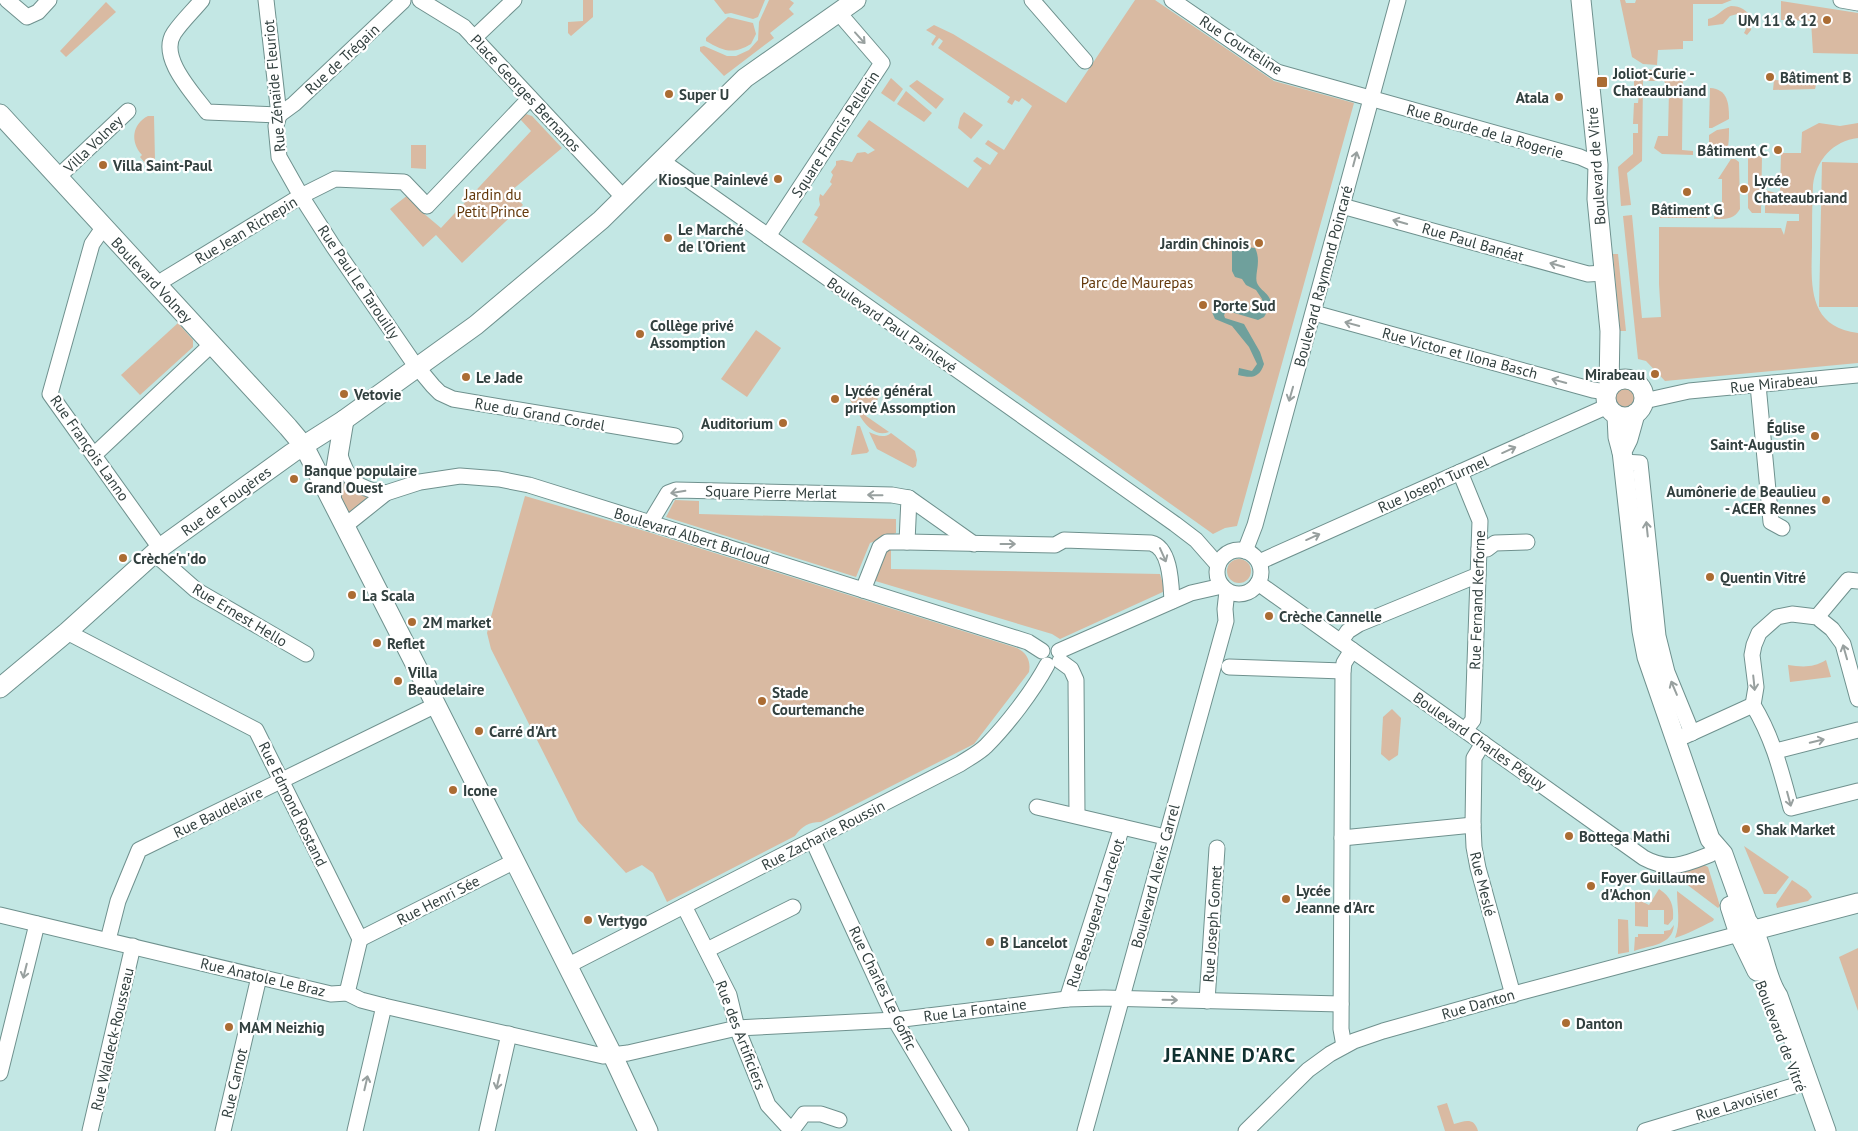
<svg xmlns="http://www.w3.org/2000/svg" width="1858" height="1131" font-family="'PT Sans',sans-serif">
<rect width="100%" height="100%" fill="#c3e7e4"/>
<g fill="#d9baa2">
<polygon points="583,0 593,0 593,17 571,36 568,33 568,22 583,21"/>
<polygon points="714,0 765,0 758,17 753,19 731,13 725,14"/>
<polygon points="769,0 790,0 794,3 789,9 794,14 770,33 774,38 724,76 700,51 700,47 704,46 727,56 736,56 749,50 758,40 759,22"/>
<polygon points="1135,0 1155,0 1274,81 1354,103 1237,526 1225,528 1213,534 802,242 818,217 814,215 820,205 819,199 820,194 823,196 832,184 830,182 833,175 831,172 836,165 836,161 842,160 852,162 857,153 865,152 868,154 875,150 857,136 869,120 968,188 982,168 973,161 977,157 990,165 998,153 985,144 988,140 1004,150 1032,106 1022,98 1019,102 1015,100 1012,105 1007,102 1010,97 938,48 943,41 939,38 933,46 931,44 936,36 926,30 934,25 953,34 1066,103"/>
<polygon points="1620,0 1625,0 1626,3 1635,3 1636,0 1732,0 1722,4 1693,4 1693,41 1683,41 1683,49 1658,50 1657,65 1643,64 1632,57"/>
<polygon points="1781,1 1858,13 1858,54 1813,53 1811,21 1781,20"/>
<polygon points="106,2 116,12 66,57 60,51"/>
<path d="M 1731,6 C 1741,6 1746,10 1752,18 L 1751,30 L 1747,35 L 1744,33 L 1749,23 L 1741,13 L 1730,16 L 1723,24 L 1708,26 L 1708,19 C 1718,17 1721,9 1731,6 Z"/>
<path d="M 728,17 L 753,23 L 756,34 L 751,44 C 733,55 723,51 706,41 L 706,38 Z"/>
<polygon points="1649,69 1668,75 1683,75 1682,150 1693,151 1693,155 1662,154 1654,148 1658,136 1668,136 1669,90 1664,81 1643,81 1642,161 1627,173 1631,205 1621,206 1618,167 1633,154 1633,133 1638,133 1638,124 1633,124 1634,103 1638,103 1639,94 1634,94 1634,78"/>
<polygon points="891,78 903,89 894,102 881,93"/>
<polygon points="917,80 944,99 936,109 909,86"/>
<polygon points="1774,80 1817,81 1815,89 1773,90"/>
<path d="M 1710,88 C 1728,89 1729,104 1729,119 L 1712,128 L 1709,128 Z"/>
<polygon points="906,91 932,113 924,122 897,104"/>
<polygon points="964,112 983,125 971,139 958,128 960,118"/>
<polygon points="526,114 532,116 562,148 511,191 523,205 462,263 436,235 423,247 390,209 413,191 427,206 422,212 441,228 531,131 520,119"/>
<path d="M 148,116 L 154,116 L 155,160 L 149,164 L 147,162 L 145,163 L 140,157 L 142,155 C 130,142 132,124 148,116 Z"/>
<path d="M 1819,123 L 1840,126 L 1858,123 L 1858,138 C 1833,141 1816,160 1813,185 C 1812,205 1812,226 1812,247 C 1811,285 1808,327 1858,333 L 1858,363 L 1665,381 L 1646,361 L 1638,359 L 1623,216 L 1632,215 L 1642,318 L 1661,317 L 1659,284 L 1659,227 L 1781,228 L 1784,235 L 1787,221 L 1799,221 L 1799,214 L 1765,213 L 1765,190 L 1780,194 L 1781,153 L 1801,153 L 1802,132 Z"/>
<path d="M 1729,128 C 1729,159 1727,156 1697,155 L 1697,151 L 1709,150 L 1709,135 L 1717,130 Z"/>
<polygon points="411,145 426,145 426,169 411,168"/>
<polygon points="1752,153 1755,156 1762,156 1761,213 1752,213 1748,208 1748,157"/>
<path d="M 1731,159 L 1735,159 L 1739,162 L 1740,209 C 1734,220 1725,219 1714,219 L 1715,205 L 1722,205 L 1722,179 L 1718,179 Z"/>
<polygon points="1822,162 1858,163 1858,307 1819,307"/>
<polygon points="1660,212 1708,212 1707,218 1660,218"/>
<polygon points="1613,254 1618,254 1626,331 1620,331"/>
<polygon points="178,323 193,340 193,347 140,395 121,375"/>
<polygon points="756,330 781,348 747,397 721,379"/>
<path d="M 860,385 L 878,399 L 866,416 L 889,432 C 869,439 859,413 850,400 Z"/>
<circle cx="1625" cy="399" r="13"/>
<polygon points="857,426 860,426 869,451 867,453 851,455"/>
<path d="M 869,432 C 876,435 884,439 891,433 L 915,451 L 917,460 L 916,466 L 913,468 L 877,449 Z"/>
<polygon points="340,471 369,495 369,500 351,516 341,498"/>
<path d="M 525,496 L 648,532 L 1017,648 C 1027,653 1031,661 1029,672 L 974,744 L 821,822 C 809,822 802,826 795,836 L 667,902 L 653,873 L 642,865 L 626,873 L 578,821 L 491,649 L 487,633 L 489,624 Z"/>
<polygon points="675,500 699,501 699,514 896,519 896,533 870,543 856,577 666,517"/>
<polygon points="885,550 891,550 891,569 1160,574 1165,591 1060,639 1052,634 872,580"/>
<circle cx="1239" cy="571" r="12"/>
<path d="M 1826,660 L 1831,677 L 1790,682 L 1788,665 C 1802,667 1813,668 1826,660 Z"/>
<polygon points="1392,709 1401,718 1398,755 1389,761 1381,754 1383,717"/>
<polygon points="1744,846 1789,877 1776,894 1764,894"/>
<polygon points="1704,865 1708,867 1720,906 1718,908 1677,877 1684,871"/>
<polygon points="1792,880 1807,890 1812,897 1808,901 1777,908 1776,904"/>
<path d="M 1659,889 C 1671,897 1674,905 1673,919 L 1668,925 L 1664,924 L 1664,910 L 1648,910 L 1648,927 L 1635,926 L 1635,898 L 1649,905 Z"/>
<path d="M 1677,891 L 1714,919 L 1713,921 C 1700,927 1688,934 1675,938 C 1681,923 1677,908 1677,891 Z"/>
<polygon points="1618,919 1628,920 1629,952 1618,954"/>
<path d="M 1674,925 C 1672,946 1650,945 1634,951 L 1635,937 L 1638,937 L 1638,934 L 1664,934 L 1664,931 L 1670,930 Z"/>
<polygon points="1858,948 1858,1011 1839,957"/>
<path d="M 1447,1103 L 1454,1124 C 1465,1121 1474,1117 1478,1131 L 1445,1131 L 1437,1106 Z"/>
</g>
<path fill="#6fa09c" d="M 1247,247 L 1255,248 C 1262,262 1254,274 1257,283 C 1261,292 1271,293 1271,305 L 1264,317 L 1258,320 L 1231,312 L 1226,312 L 1224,315 L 1225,318 L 1244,324 L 1260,352 L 1264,364 C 1259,379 1251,378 1238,375 L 1239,368 L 1252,371 L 1257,364 L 1249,347 L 1232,326 L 1215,319 L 1212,312 C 1217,298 1231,304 1241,308 C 1246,310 1252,310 1257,312 L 1263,306 L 1262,299 L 1256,290 L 1246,285 L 1242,279 L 1235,277 L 1232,271 L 1232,250 L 1243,249 Z"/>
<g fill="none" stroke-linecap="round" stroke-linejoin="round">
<g stroke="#6f918e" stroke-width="17">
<g id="minor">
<polyline points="7,0 27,17 38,12 49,0"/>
<path d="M 202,0 C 193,11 182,21 174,33 C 158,57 193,93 207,112 L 279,115"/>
<polyline points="266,0 279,115 276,126 279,157 301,196 333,246 413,362 433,386 440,393 453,399 675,436"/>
<polyline points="420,0 464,27 624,198"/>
<polyline points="1032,0 1085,61"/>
<polyline points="1172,0 1277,72 1580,157 1598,165"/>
<polyline points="1841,0 1858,3"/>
<polyline points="474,38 514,0"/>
<polyline points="279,115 294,104 403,1"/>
<polyline points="662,161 1175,524 1196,540 1218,565"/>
<polyline points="58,177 128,111"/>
<polyline points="1342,206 1588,274 1604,273"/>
<polyline points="103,228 92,244 50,394 160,548"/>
<polyline points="768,236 882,63 838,12"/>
<polyline points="159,286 165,279 301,196 335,179 404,182 427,206 530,98"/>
<polyline points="1314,313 1593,390 1607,392"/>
<polyline points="1758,385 1771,522 1782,528"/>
<polyline points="1644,401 1689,391 1858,375"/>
<path d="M 339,452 C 347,480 356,489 386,493"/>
<polyline points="94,455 212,344"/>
<polyline points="1623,462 1640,463 1658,636 1667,672 1692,733"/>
<polyline points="1460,472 1480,521 1473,720 1465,730"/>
<polyline points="909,498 974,544"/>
<polyline points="650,523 668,493 676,490 892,495 909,498 907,542 887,542 880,547 863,590"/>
<polyline points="346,525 386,493 420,482 460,476 499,479 529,485 641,520 1028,642 1042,651"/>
<path d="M 907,542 L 1055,545 L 1064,540 L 1151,543 C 1171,548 1171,585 1172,601"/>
<polyline points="1479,549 1487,549 1495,543 1527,542"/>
<circle cx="1239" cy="572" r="22"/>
<polyline points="1245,551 1255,525 1398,0"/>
<polyline points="154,553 196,590 306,654"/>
<polyline points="1259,562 1608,406"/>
<path d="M 1258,583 L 1644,858 C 1670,872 1686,864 1711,854"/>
<polyline points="1817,617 1848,580 1858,581"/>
<polyline points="67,632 256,730 360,939 347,993"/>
<polyline points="1341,641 1348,631 1359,624 1478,575"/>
<polyline points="1059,651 1191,593 1222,586"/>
<polyline points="1060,661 1071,669 1076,680 1077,815"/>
<polyline points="1229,667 1343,671"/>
<path d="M 1858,699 L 1843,644 L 1832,629 L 1817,617 L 1792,614 L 1777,617 L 1759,633 L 1754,645 L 1752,655 L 1756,687 L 1753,705 C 1773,738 1781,771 1791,808 L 1858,791"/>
<polyline points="1685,736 1753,705"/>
<polyline points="1483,743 1474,758 1473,825 1474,847 1478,868 1513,995"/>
<polyline points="1776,751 1858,730"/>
<polyline points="1037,807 1165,837"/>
<polyline points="1342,838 1473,825"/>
<polyline points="813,841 895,1020 961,1131"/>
<polyline points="684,906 729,995 737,1028 768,1105 792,1131"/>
<polyline points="0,915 331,994 347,993 361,1000 384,1006 603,1056 628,1053 737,1028 895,1020 1067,999 1104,998 1341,1004"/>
<polyline points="360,939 509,864 513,859"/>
<polyline points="108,940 118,901 139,850 436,705"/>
<polyline points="707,950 793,907"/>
<path d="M 567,966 L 960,764 C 969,758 979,753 986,746 C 1007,725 1033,691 1047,665"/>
<polyline points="1067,999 1122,827"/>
<polyline points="1207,1001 1217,848"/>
<polyline points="1344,1046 1341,1029 1343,671 1344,663 1352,650"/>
<polyline points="0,1073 37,924"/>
<polyline points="792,1130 804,1114 821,1114 839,1120"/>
<polyline points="90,1131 133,946"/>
<polyline points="223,1131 259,977"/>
<polyline points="355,1131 384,1006"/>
<polyline points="487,1131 509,1034"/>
<polyline points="1085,1131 1226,621 1225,609 1227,591"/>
<polyline points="1246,1131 1308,1070 1330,1054 1354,1041 1383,1031 1525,991 1739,934"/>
<polyline points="1645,1131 1800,1084"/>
</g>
</g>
<g stroke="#6f918e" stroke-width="21">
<g id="major">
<polyline points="1581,0 1598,165 1597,199 1610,331 1609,387"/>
<polyline points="0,114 288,427 304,446 436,705 613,1056 648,1131"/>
<circle cx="1625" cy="398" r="19"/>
<path d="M 1635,414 L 1628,439 L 1622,451 L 1642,631 L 1647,657 L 1710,839 L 1723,854 L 1747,921 C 1764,942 1763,974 1778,996 L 1826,1131"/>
<polyline points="1617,416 1618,437 1622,452"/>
<polyline points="331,498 344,420"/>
<polyline points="0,688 67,632 160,548 292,453 344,420 476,325 601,220 745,78 856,0"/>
<polyline points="1730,906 1739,934 1757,971"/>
<polyline points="1743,933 1858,903"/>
</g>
</g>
<use href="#minor" stroke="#fff" stroke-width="15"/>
<use href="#major" stroke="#fff" stroke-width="19"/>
</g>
<defs><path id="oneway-shaft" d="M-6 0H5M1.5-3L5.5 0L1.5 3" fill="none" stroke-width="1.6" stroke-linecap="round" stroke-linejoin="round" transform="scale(1.25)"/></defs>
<g stroke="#98a09f">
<use href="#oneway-shaft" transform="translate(860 38) rotate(48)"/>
<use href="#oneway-shaft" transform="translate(1355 159) rotate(-75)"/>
<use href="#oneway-shaft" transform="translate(1400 222) rotate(-164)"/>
<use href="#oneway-shaft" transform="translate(1557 265) rotate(-164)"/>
<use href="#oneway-shaft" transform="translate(1352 324) rotate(-165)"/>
<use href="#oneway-shaft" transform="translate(1559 381) rotate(-165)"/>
<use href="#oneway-shaft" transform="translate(1291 394) rotate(106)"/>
<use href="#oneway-shaft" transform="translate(1509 450) rotate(-24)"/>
<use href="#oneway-shaft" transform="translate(678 492) rotate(171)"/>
<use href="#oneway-shaft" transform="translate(875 495) rotate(-179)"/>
<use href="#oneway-shaft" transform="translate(1647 529) rotate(-96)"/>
<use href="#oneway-shaft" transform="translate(1313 537) rotate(-24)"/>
<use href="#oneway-shaft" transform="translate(1008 544)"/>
<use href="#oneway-shaft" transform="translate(1163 555) rotate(66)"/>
<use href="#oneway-shaft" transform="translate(1845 652) rotate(-106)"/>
<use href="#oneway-shaft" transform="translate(1754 683) rotate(84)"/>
<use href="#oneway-shaft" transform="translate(1674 688) rotate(-113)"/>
<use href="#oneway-shaft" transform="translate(1817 741) rotate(-14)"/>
<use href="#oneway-shaft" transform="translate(1789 799) rotate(75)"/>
<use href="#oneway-shaft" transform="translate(25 971) rotate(104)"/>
<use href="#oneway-shaft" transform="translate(1170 1000) rotate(1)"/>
<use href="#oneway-shaft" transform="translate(498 1082) rotate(103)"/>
<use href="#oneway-shaft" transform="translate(366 1083) rotate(-77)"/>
</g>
<g fill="#ab6c33" stroke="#fff" stroke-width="2">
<circle cx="1827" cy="20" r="5"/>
<circle cx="1770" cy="77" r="5"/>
<rect x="1596" y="76" width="12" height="12" rx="2.5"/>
<circle cx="669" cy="94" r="5"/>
<circle cx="1559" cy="97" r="5"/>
<circle cx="1778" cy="150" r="5"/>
<circle cx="103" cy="165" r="5"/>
<circle cx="778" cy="179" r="5"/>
<circle cx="1744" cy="189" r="5"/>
<circle cx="1687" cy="192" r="5"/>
<circle cx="668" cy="238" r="5"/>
<circle cx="1259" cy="243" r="5"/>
<circle cx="1203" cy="305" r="5"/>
<circle cx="640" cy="334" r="5"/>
<circle cx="1655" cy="374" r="5"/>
<circle cx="466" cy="377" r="5"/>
<circle cx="344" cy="394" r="5"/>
<circle cx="835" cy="399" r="5"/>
<circle cx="783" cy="423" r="5"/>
<circle cx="1815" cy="436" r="5"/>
<circle cx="294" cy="479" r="5"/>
<circle cx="1826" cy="500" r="5"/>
<circle cx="123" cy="558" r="5"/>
<circle cx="1710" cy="577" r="5"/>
<circle cx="352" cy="595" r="5"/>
<circle cx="1269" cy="616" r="5"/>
<circle cx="412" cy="622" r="5"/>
<circle cx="377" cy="643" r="5"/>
<circle cx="398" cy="681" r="5"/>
<circle cx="762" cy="701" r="5"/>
<circle cx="479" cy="731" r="5"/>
<circle cx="453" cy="790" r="5"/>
<circle cx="1746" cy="829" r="5"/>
<circle cx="1569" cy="836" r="5"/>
<circle cx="1591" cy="886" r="5"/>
<circle cx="1286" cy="899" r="5"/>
<circle cx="588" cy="920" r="5"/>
<circle cx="990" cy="942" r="5"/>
<circle cx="1566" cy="1023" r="5"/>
<circle cx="229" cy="1027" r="5"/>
</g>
<g text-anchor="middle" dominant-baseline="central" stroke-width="4.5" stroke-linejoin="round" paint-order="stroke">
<g font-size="15" font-weight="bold" fill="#32403f" stroke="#fff" text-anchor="start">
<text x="1817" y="20" text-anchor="end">UM 11 &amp; 12</text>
<text x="1613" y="73">Joliot-Curie -<tspan x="1613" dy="17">Chateaubriand</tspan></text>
<text x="1780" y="77">Bâtiment B</text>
<text x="679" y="94">Super U</text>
<text x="1549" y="97" text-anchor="end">Atala</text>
<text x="1768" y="150" text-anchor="end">Bâtiment C</text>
<text x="113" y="165">Villa Saint-Paul</text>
<text x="768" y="179" text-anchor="end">Kiosque Painlevé</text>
<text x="1754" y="180">Lycée<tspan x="1754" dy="17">Chateaubriand</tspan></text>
<text x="1687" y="209" text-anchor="middle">Bâtiment G</text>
<text x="678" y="229">Le Marché<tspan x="678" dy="17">de l'Orient</tspan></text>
<text x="1249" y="243" text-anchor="end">Jardin Chinois</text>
<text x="1213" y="305">Porte Sud</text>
<text x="650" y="325">Collège privé<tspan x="650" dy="17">Assomption</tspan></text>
<text x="1645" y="374" text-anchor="end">Mirabeau</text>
<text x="476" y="377">Le Jade</text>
<text x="845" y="390">Lycée général<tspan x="845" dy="17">privé Assomption</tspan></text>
<text x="354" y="394">Vetovie</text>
<text x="773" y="423" text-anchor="end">Auditorium</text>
<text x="1805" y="427" text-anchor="end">Église<tspan x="1805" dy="17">Saint-Augustin</tspan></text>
<text x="304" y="470">Banque populaire<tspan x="304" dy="17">Grand Ouest</tspan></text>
<text x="1816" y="491" text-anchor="end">Aumônerie de Beaulieu<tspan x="1816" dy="17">- ACER Rennes</tspan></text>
<text x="133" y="558">Crèche'n'do</text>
<text x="1720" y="577">Quentin Vitré</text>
<text x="362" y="595">La Scala</text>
<text x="1279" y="616">Crèche Cannelle</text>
<text x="422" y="622">2M market</text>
<text x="387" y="643">Reflet</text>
<text x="408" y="672">Villa<tspan x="408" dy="17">Beaudelaire</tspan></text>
<text x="772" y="692">Stade<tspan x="772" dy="17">Courtemanche</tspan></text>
<text x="489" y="731">Carré d'Art</text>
<text x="463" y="790">Icone</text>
<text x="1756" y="829">Shak Market</text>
<text x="1579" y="836">Bottega Mathi</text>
<text x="1601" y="877">Foyer Guillaume<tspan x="1601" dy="17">d'Achon</tspan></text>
<text x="1296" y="890">Lycée<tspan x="1296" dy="17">Jeanne d'Arc</tspan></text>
<text x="598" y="920">Vertygo</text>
<text x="1000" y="942">B Lancelot</text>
<text x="1576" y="1023">Danton</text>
<text x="239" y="1027">MAM Neizhig</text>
</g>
<g font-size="15" fill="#32403f" stroke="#fff">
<text transform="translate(1241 45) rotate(33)">Rue Courteline</text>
<text transform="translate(342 59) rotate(-43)">Rue de Trégain</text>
<text transform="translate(274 86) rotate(-95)">Rue Zénaïde Fleuriot</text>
<text transform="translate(526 93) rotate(47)">Place Georges Bernanos</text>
<text transform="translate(1485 131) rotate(16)">Rue Bourde de la Rogerie</text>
<text transform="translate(835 134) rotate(-57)">Square Francis Pellerin</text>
<text transform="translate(93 144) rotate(-44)">Villa Volney</text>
<text transform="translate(1596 166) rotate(-94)">Boulevard de Vitré</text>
<text transform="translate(246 230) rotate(-31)">Rue Jean Richepin</text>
<text transform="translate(1473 242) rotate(16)">Rue Paul Banéat</text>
<text transform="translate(1323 276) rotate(-75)">Boulevard Raymond Poincaré</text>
<text transform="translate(152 280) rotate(47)">Boulevard Volney</text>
<text transform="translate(359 282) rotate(56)">Rue Paul Le Tarouilly</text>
<text transform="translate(892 325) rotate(35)">Boulevard Paul Painlevé</text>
<text transform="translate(1460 353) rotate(15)">Rue Victor et Ilona Basch</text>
<text transform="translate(1774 383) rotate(-6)">Rue Mirabeau</text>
<text transform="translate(540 414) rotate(10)">Rue du Grand Cordel</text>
<text transform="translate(90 448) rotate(55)">Rue François Lanno</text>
<text transform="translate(1433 484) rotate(-24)">Rue Joseph Turmel</text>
<text transform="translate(771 492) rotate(1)">Square Pierre Merlat</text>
<text transform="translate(226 501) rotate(-36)">Rue de Fougères</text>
<text transform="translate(692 536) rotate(17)">Boulevard Albert Burloud</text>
<text transform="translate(1477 600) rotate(-88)">Rue Fernand Kerforne</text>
<text transform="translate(240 615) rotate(31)">Rue Ernest Hello</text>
<text transform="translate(1480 741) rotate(35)">Boulevard Charles Péguy</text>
<text transform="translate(293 804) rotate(64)">Rue Edmond Rostand</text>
<text transform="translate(218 812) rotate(-26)">Rue Baudelaire</text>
<text transform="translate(823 835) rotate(-27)">Rue Zacharie Roussin</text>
<text transform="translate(1155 876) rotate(-75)">Boulevard Alexis Carrel</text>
<text transform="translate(1483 884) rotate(76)">Rue Meslé</text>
<text transform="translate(438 900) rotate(-27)">Rue Henri Sée</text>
<text transform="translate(1095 913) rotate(-72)">Rue Beaugeard Lancelot</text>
<text transform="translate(1212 924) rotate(-86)">Rue Joseph Gomet</text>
<text transform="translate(263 977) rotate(13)">Rue Anatole Le Braz</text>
<text transform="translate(883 988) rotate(64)">Rue Charles Le Goffic</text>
<text transform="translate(1478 1004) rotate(-16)">Rue Danton</text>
<text transform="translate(975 1010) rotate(-7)">Rue La Fontaine</text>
<text transform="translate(741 1035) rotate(69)">Rue des Artificiers</text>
<text transform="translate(1781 1036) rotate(69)">Boulevard de Vitré</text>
<text transform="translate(112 1039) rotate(-77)">Rue Waldeck-Rousseau</text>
<text transform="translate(234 1083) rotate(-77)">Rue Carnot</text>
<text transform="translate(1737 1103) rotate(-17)">Rue Lavoisier</text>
</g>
<g font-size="15" fill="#63380b" stroke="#fff">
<text x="493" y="194">Jardin du<tspan x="493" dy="17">Petit Prince</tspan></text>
<text x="1137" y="282">Parc de Maurepas</text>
</g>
<g font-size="20" font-weight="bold" letter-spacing="1" fill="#10302f" stroke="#fff">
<text x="1230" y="1055">JEANNE D'ARC</text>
</g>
</g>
</svg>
